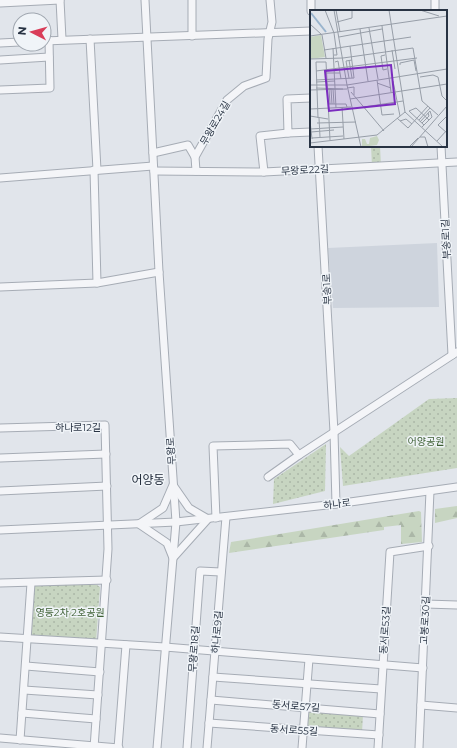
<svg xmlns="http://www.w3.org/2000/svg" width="457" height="748" font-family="Montserrat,'Noto Sans KR',sans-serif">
<defs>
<pattern id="forest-firs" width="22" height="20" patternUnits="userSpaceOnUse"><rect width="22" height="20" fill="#c7d5c1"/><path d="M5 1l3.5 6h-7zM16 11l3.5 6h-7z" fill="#abb7a7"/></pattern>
<pattern id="park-dots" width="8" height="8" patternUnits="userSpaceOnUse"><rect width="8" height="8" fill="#c7d5c1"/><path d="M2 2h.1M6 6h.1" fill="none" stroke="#abb7a7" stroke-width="1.8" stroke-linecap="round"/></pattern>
</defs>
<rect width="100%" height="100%" fill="#e1e5eb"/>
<polygon fill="#ced4dd" points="437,243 439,307 333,308 328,248"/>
<g fill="url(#forest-firs)">
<polygon points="457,506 457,518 435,523 435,509"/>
<polygon points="419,511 421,512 422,542 401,544 401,525 384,527 384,530 229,553 231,542"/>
</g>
<g fill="url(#park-dots)">
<polygon points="371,146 380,146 381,166 372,166"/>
<polygon points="457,398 457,468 343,486 340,447 349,456 429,399"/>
<polygon points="326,444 325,491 273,504 274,479"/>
<polygon points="35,585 97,585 100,587 96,642 29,637 32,589"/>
<polygon points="308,710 363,714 362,733 307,728"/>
</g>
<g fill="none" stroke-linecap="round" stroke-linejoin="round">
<g stroke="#a6acb5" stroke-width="9">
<g id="minor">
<polyline points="60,0 62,39"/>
<polyline points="145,0 159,272 176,522 157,748"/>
<polyline points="192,0 192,36"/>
<polyline points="311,0 311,11"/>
<polyline points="435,0 435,11"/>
<polyline points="0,3 60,0"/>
<polyline points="90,39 97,170"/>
<polyline points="44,41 311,31"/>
<polyline points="0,43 20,42"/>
<polyline points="0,60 49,57"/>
<polyline points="0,90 50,88 49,40"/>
<polyline points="311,98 287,99 288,133 311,132"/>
<polyline points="318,146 334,432 336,504"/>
<polyline points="441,146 452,355"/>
<polyline points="153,153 188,145 195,157"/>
<polyline points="94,170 97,283"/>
<polyline points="154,171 264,172 457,162"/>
<polyline points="196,171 195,157 227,100 244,86 266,78 268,39 272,22 270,0"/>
<polyline points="264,172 260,136 288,133"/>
<polyline points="0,178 153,166"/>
<polyline points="0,287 97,283 159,272"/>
<polyline points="0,428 105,425 108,549 94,748"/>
<polyline points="0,458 106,454"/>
<polyline points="268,477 299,455 457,352"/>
<polygon points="173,485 189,508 208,519 173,558 167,543 139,524 163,508"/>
<polyline points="0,491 107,486"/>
<polyline points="216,518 213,446 290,444 299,455"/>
<polyline points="0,530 176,522 336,504 457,487"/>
<polyline points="0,583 107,580"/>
<polyline points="426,604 457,605"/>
<polyline points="0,637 165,647 423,668"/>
<polyline points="26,666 100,672"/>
<polyline points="213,677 381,689"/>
<polyline points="24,690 98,695"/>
<polyline points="211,700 380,714"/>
<polyline points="421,705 457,708"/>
<polyline points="22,713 96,719"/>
<polyline points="209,723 379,735"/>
<polyline points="0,738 119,748"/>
<polyline points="20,740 31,583"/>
<polyline points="118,748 126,645"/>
<polyline points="187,748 200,571 221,572"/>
<polyline points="207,748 226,517"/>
<polyline points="302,748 309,659"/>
<polyline points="378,748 390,552 429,546"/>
<polyline points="419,748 430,491"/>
</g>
</g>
<use href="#minor" stroke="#f4f5f8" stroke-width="7"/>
</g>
<g text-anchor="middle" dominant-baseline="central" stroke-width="3" stroke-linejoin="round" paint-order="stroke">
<g font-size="10" fill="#283343" stroke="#f0f4f8">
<text transform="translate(215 123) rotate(-60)">무왕로24길</text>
<text transform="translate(305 170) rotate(-3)">무왕로22길</text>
<text transform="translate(446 239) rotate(-93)">부송로1길</text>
<text transform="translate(327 289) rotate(-93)">부송1로</text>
<text x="78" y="427">하나로12길</text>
<text transform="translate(171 451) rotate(-94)">무왕로</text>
<text transform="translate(337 504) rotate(-7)">하나로</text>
<text transform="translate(425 620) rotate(-87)">고봉로30길</text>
<text transform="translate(385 630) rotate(-86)">동서로53길</text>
<text transform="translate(217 632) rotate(-85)">하나로9길</text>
<text transform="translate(194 649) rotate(-86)">무왕로18길</text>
<text transform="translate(296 706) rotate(5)">동서로57길</text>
<text transform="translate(294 730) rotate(4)">동서로55길</text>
</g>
<g font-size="10" fill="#3e6034" stroke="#f0f4f8">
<text x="426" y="441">어양공원</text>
<text x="70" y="612">영등2차 2호공원</text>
</g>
<g font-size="12" fill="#1a2434" stroke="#f0f4f8">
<text x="148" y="479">어양동</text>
</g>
</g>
<g transform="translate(310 10)">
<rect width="137" height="137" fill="#e1e5eb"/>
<path d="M 11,25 L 15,47 L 0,49 L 0,27 ZM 67,126 L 69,130 L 67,135 L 52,137 L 52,129 L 55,129 L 57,134 L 59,134 L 60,128 Z" fill="#c7d5c1"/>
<path fill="none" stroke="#99b4cd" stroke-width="2" d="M 1,3 L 16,22"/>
<path fill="none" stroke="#979ea8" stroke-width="1" d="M 15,0 L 24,23 L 27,45 L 24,45M 24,0 L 37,75 L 51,137M 26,0 L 30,22M 79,0 L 95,102 L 133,137M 110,0 L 129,6M 27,12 L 42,8 L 42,0M 0,14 L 12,25 L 16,48M 72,16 L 81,82M 59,18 L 68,69M 50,19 L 58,71M 0,26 L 137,6M 29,27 L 72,19M 23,38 L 26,98M 14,40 L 101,27M 82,40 L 85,59M 75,45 L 71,46 L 73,60 L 77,59M 0,49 L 33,48 L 103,38 L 112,91 L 128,105M 39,50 L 42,68M 6,52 L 16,52 L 20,130M 6,52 L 8,108M 25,52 L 28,51 L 31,69M 90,55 L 90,53 L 104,50 L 106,61M 6,61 L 107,48M 16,63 L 30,63M 110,67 L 123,65 L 128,67 L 132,86 L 137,91M 39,68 L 36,51 L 42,50M 6,70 L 44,68 L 40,36M 67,70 L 72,105 L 84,104M 83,71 L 90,106M 6,72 L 25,71M 67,73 L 81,78M 0,75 L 37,75 L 137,59M 6,78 L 33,79M 37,78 L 44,77 L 44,85M 19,79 L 20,94M 21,79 L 22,94M 23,79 L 24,94M 0,80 L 37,79M 41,82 L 74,121M 40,89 L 137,74M 18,94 L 36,94 L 37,97M 32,97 L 34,129M 54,97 L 93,91M 0,99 L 41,97M 99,101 L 106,98 L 119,110M 99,101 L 114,115M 0,106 L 18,109M 137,106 L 128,115 L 137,123M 9,108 L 10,127M 87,108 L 98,118 L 118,96M 109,110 L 120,98M 0,111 L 2,129M 90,111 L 96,109 L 102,114M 110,112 L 120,101M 7,113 L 46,112M 112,113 L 119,106 L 118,103M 112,117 L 122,107 L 120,101M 0,119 L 33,117M 1,122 L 24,120M 110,127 L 115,127 L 118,137M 2,128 L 33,126M 127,131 L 137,120M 0,133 L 67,125 L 95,102M 99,137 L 108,128M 101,137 L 137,96"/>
<path fill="#7b2cbf" fill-opacity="0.15" stroke="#7b2cbf" stroke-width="2" d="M 81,55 L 85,94 L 19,101 L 15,61 Z"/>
<rect width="137" height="137" fill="none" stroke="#283343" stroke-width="2"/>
</g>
<g transform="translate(32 32) rotate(276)"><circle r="19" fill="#f0f4f8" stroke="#a0a7b0"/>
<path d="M0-3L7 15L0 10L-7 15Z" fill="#d93d59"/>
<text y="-6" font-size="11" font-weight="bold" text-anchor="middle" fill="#283343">N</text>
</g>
</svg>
